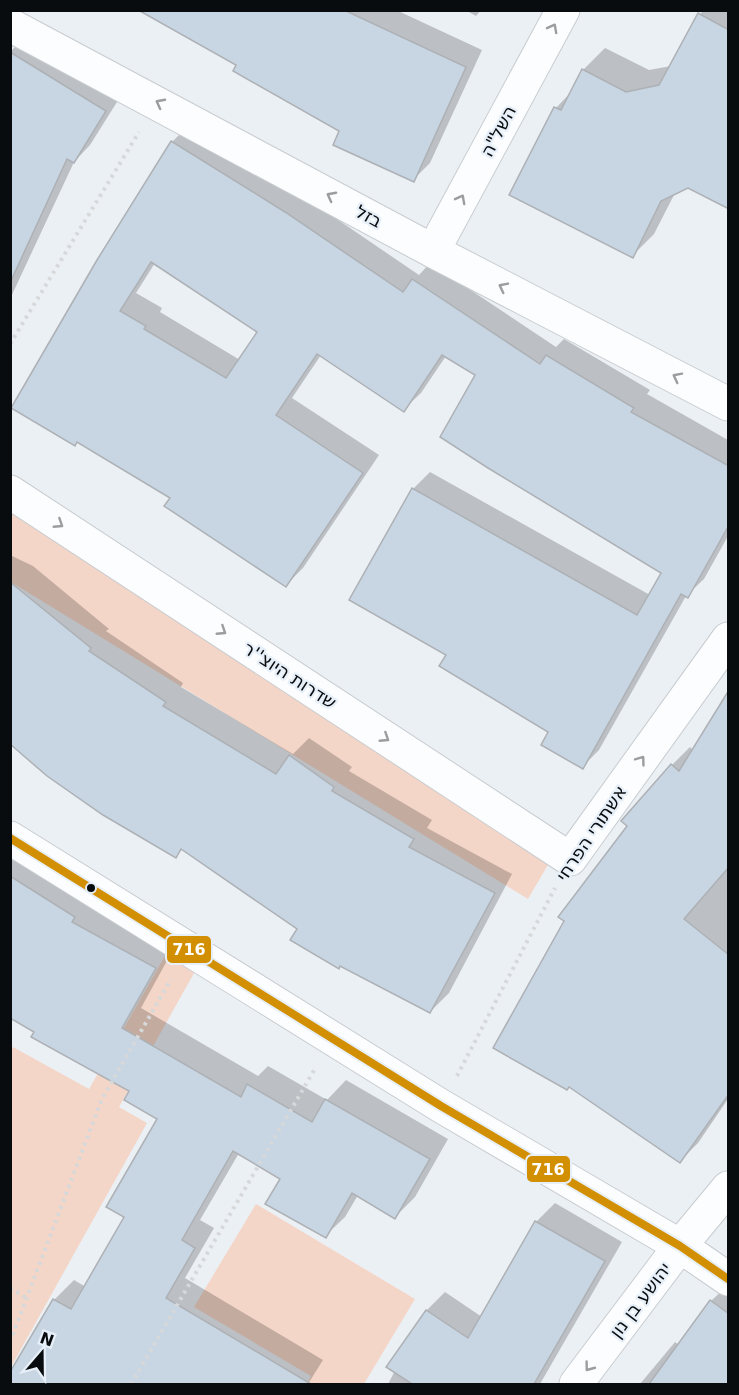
<svg xmlns="http://www.w3.org/2000/svg" width="739" height="1395" font-family="'DejaVu Sans',Heebo,sans-serif">
<rect width="100%" height="100%" fill="#ebf0f5"/>
<g fill="#f4d6c8">
<polygon points="10,505 552,858 528,899 11,582"/>
<polygon points="169,949 198,966 119,1107 147,1123 11,1367 11,1051 13,1047 89,1089"/>
<polygon points="256,1204 415,1299 364,1384 307,1384 311,1376 194,1307"/>
</g>
<g fill="#0003" fill-rule="evenodd">
<polygon points="141,10 396,10 482,50 430,163 413,180 238,65"/>
<polygon points="465,10 481,10 476,16"/>
<polygon points="703,10 728,10 728,208 688,187 675,193 654,234 632,256 556,108 572,91 583,70 605,48 649,70 671,66"/>
<polygon points="27,35 122,94 90,145 74,162 10,299 10,52"/>
<path d="M 189,125 L 303,196 L 419,275 L 430,263 L 556,347 L 564,339 L 650,390 L 647,394 L 728,440 L 728,536 L 704,579 L 686,596 L 599,750 L 582,767 L 550,731 L 448,654 L 413,489 L 430,472 L 650,595 L 663,573 L 477,375 L 446,356 L 421,393 L 403,410 L 321,355 L 292,398 L 379,455 L 303,568 L 286,585 L 172,497 L 78,441 L 172,142 ZM 155,263 L 259,332 L 240,360 L 160,312 L 162,308 L 136,293 Z"/>
<polygon points="10,555 33,566 109,629 106,631 183,683 181,687 293,754 309,738 352,767 349,771 432,820 427,828 512,874 449,993 430,1012 299,928 183,849 175,856 10,742"/>
<polygon points="728,693 728,1099 698,1143 680,1161 570,1085 629,826 672,765 690,747 693,750"/>
<polygon points="10,845 174,948 141,1008 258,1076 268,1066 327,1100 346,1080 448,1139 415,1197 395,1217 358,1195 345,1217 325,1236 282,1179 239,1153 200,1220 214,1228 185,1278 323,1360 308,1384 10,1384 10,1375 54,1300 74,1280 86,1287 126,1216 159,1119 131,1090 10,1017"/>
<polygon points="555,1203 622,1242 540,1384 388,1384 427,1310 445,1292 482,1317 536,1222"/>
<polygon points="728,1285 728,1384 640,1384 675,1342 679,1345 711,1301"/>
</g>
<g fill="#c8d5e2" stroke="#adb1b5" stroke-width="1.5" fill-rule="evenodd">
<polygon points="138,10 344,10 466,67 414,182 333,145 339,131 233,71 236,65"/>
<polygon points="698,13 729,30 729,209 688,188 661,201 633,258 509,195 554,107 561,110 582,69 626,92 659,85"/>
<polygon points="10,52 106,111 74,163 67,159 10,283"/>
<path d="M 171,141 L 285,212 L 403,292 L 412,279 L 540,364 L 546,355 L 634,408 L 631,412 L 729,466 L 729,525 L 688,598 L 681,594 L 583,769 L 541,745 L 548,732 L 439,666 L 446,655 L 349,600 L 412,488 L 637,615 L 661,573 L 488,468 L 440,437 L 475,375 L 442,355 L 404,412 L 317,354 L 276,415 L 363,473 L 286,587 L 164,506 L 170,498 L 77,442 L 75,446 L 11,408 L 97,260 ZM 151,262 L 257,332 L 226,378 L 144,329 L 146,326 L 120,311 Z"/>
<polygon points="10,582 91,648 89,651 166,702 163,706 276,774 289,755 334,787 332,791 414,839 409,847 495,893 430,1013 340,966 339,969 290,940 297,929 181,849 176,858 103,815 47,776 10,744"/>
<polygon points="729,690 729,867 684,919 729,955 729,1094 680,1163 569,1087 567,1090 493,1048 564,921 558,917 627,826 621,821 671,764 679,771"/>
<polygon points="10,876 75,917 72,922 156,968 122,1028 241,1097 247,1084 312,1122 325,1099 430,1159 395,1219 352,1193 326,1238 265,1204 280,1179 233,1151 182,1240 195,1248 166,1298 311,1384 10,1384 10,1372 53,1299 71,1309 124,1217 106,1207 157,1119 124,1100 129,1091 31,1037 34,1032 10,1018"/>
<polygon points="535,1221 605,1261 534,1384 412,1384 386,1367 426,1310 468,1338"/>
<polygon points="710,1300 729,1314 729,1384 649,1384"/>
</g>
<g fill="none" stroke-linecap="round" stroke-linejoin="round">
<g stroke="#c8ccd0" stroke-width="35">
<g id="minor">
<polyline points="10,25 433,251 728,404"/>
<polyline points="433,251 563,10"/>
<polyline points="10,492 570,859 728,639"/>
<polyline points="10,838 441,1106 680,1246 728,1279"/>
<polyline points="576,1384 680,1246 728,1188"/>
</g>
</g>
<g stroke="#d7d8d9" stroke-width="4" stroke-dasharray="3 4.5" stroke-linecap="butt">
<polyline points="10,344 139,132"/>
<polyline points="457,1076 555,888"/>
<polyline points="10,1288 27,1298"/>
<polyline points="10,1342 102,1099 171,979"/>
<polyline points="131,1384 316,1067"/>
</g>
<use href="#minor" stroke="#fcfdfe" stroke-width="33"/>
<g stroke="#e7f0f9" stroke-width="12">
<polyline id="bus-1" points="10,838 441,1106 680,1246 728,1279"/>
</g>
<use href="#bus-1" stroke="#d38f02" stroke-width="8"/>
</g>
<defs><path id="oneway-chevron" d="M-2-3.5L2.5 0L-2 3.5" fill="none" stroke-width="1.6" stroke-linecap="round" stroke-linejoin="round" transform="scale(1.5)"/></defs>
<g stroke="#9b9d9e">
<use href="#oneway-chevron" transform="translate(553 28) rotate(-62)"/>
<use href="#oneway-chevron" transform="translate(160 103) rotate(-152)"/>
<use href="#oneway-chevron" transform="translate(331 196) rotate(-152)"/>
<use href="#oneway-chevron" transform="translate(461 199) rotate(-62)"/>
<use href="#oneway-chevron" transform="translate(503 287) rotate(-153)"/>
<use href="#oneway-chevron" transform="translate(677 377) rotate(-153)"/>
<use href="#oneway-chevron" transform="translate(59 524) rotate(33)"/>
<use href="#oneway-chevron" transform="translate(222 631) rotate(33)"/>
<use href="#oneway-chevron" transform="translate(385 738) rotate(33)"/>
<use href="#oneway-chevron" transform="translate(641 760) rotate(-54)"/>
<use href="#oneway-chevron" transform="translate(589 1367) rotate(127)"/>
</g>
<circle fill="#090c0e" stroke="#e7f0f9" stroke-width="2" cx="91" cy="888" r="5"/>
<g text-anchor="middle" dominant-baseline="central" stroke-width="4.5" stroke-linejoin="round" paint-order="stroke">
<g font-size="18" fill="#090c0e" stroke="#e7f0f9">
<text transform="translate(498 131) rotate(-62)">השל"ה</text>
<text transform="translate(369 216) rotate(28)">בזל</text>
<text transform="translate(290 675) rotate(33)">שדרות היוצ''ר</text>
<text transform="translate(591 833) rotate(-56)">אשתורי הפרחי</text>
<text transform="translate(640 1300) rotate(-53)">יהושע בן נון</text>
</g>
</g>
<g stroke="#e7f0f9" stroke-width="2">
<rect x="166" y="935" width="46" height="29" rx="6" fill="#d38f02"/>
<rect x="526" y="1155" width="45" height="28" rx="6" fill="#d38f02"/>
</g>
<g font-size="16" text-anchor="middle" font-weight="bold" fill="#fff">
<text x="189" y="955">716</text>
<text x="548" y="1175">716</text>
</g>
<rect width="739" height="1395" fill="none" stroke="#090c0e" stroke-width="24"/>
<g transform="translate(42 1353) rotate(20)" stroke="#e7f0f9" stroke-width="4.5" paint-order="stroke">
<path d="M0-4.5L10 22L0 15L-10 22Z" fill="#090c0e"/>
<text y="-9" font-size="16" font-weight="bold" text-anchor="middle" fill="#090c0e">N</text>
</g>
</svg>
